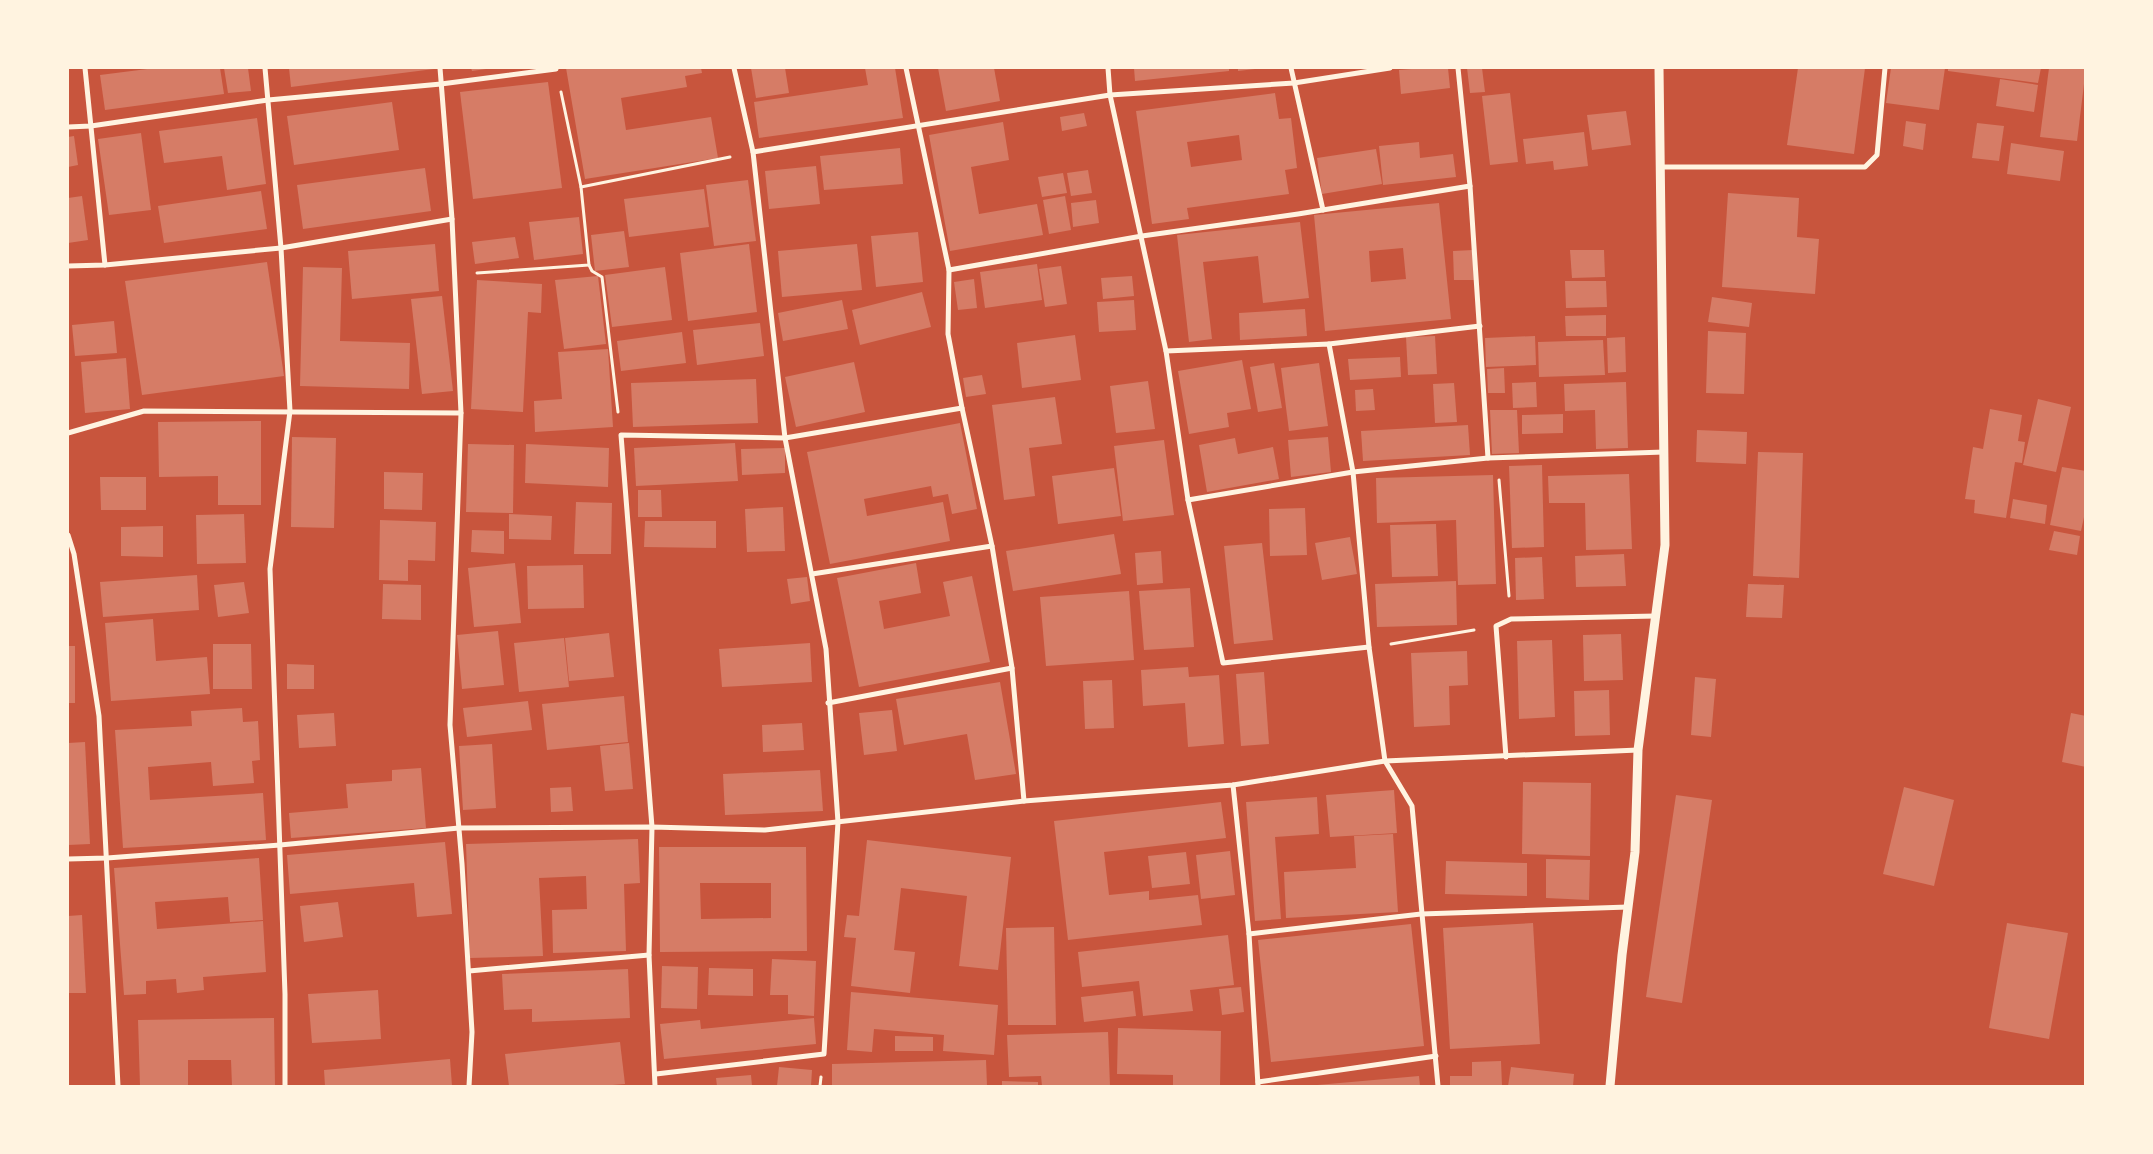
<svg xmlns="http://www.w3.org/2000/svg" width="2153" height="1154" font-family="'Exo 2',sans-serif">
<rect width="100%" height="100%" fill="#c8553d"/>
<g fill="#d67c66" fill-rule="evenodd">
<polygon points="155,68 220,68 224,94 105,110 100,75"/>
<polygon points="224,68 248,68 251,91 228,93"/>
<polygon points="289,68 433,68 434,69 291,87"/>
<polygon points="471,68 486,68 486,69 472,71"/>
<polygon points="566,68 701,68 702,73 685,76 687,87 621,98 626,130 711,117 718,158 585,179"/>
<polygon points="751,68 785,68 789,93 756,98"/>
<polygon points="865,68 895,68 903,118 759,138 754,102 868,85"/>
<polygon points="938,68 994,68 1000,101 946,111"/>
<polygon points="1134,68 1229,68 1229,71 1135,81"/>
<polygon points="1238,68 1255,68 1255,69 1238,71"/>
<polygon points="1424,68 1448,68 1450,88 1401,94 1399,70"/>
<polygon points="1467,68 1482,68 1485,92 1470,93"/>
<polygon points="1798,68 1865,68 1854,154 1787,145"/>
<polygon points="1891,68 1945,68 1939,110 1886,103"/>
<polygon points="1948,68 2041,68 2038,83 1948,71"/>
<polygon points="2049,68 2086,68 2077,141 2040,137"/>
<polygon points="2000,79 2038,85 2034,112 1996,106"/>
<polygon points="548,82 562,188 473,199 460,92"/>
<path d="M 1275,93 L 1279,119 L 1291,118 L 1297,168 L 1285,170 L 1289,194 L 1187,208 L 1189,219 L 1152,224 L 1136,111 ZM 1239,135 L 1242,160 L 1191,167 L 1187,142 Z"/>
<polygon points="1510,93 1518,162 1490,165 1482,96"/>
<polygon points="392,102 399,150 294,165 287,116"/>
<polygon points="1626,111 1631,145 1592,150 1587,115"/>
<polygon points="1084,113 1087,126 1062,131 1060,117"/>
<polygon points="257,118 266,184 227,190 222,156 164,163 159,131"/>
<polygon points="1906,121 1926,124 1923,150 1903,146"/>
<polygon points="1003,122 1009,160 971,167 979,214 1037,204 1043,235 950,251 929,135"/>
<polygon points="1977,123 2004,126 1999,161 1972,158"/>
<polygon points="1584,132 1588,166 1554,170 1553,161 1526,164 1523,139"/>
<polygon points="141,133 151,210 109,215 98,139"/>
<polygon points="74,136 78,165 68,167 68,137"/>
<polygon points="1419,142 1420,158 1453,154 1456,177 1383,185 1379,146"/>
<polygon points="2011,143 2064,151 2060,181 2007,174"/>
<polygon points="900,148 903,184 824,190 820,156"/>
<polygon points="1376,149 1382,184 1322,194 1317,158"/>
<polygon points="816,166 820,204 769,209 765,171"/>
<polygon points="425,168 431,211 303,229 297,185"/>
<polygon points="1088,170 1092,193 1071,196 1067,173"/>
<polygon points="1063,173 1067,193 1042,197 1038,177"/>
<polygon points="748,180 756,241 714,246 706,185"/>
<polygon points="704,189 709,227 629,237 624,199"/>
<polygon points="261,191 267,229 164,243 158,206"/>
<polygon points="1728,193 1799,198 1797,237 1819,239 1815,294 1722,287"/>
<polygon points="82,196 88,240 68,243 68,198"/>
<polygon points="1065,196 1071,230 1049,234 1043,200"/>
<polygon points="1096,200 1099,223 1073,227 1071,203"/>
<path d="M 1439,203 L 1451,319 L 1325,331 L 1314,215 ZM 1403,248 L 1406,279 L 1371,282 L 1369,251 Z"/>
<polygon points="579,217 583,254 534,260 529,222"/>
<polygon points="1300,222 1309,298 1263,303 1258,256 1203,262 1212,339 1189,342 1177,235"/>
<polygon points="624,231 629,267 595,271 591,235"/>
<polygon points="918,232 923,282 876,287 871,236"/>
<polygon points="515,237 519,258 475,264 472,242"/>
<polygon points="435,244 439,291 352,299 348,251"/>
<polygon points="749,244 757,312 688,321 680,253"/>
<polygon points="857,244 862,290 782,297 778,251"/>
<polygon points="1473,250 1474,280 1454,280 1453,251"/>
<polygon points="1570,250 1604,250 1605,277 1572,278"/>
<polygon points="267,262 284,376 142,395 125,281"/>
<polygon points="1037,264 1042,300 985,308 980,272"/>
<polygon points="1061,266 1067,304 1045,307 1039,269"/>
<polygon points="303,267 342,268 340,341 410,343 409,389 300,386"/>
<polygon points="665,267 672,320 612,327 605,275"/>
<polygon points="598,276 606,344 564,349 555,280"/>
<polygon points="1132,276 1134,296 1103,299 1101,278"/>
<polygon points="974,279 977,308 958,310 954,282"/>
<polygon points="477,280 542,284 541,313 528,312 523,412 471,409"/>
<polygon points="1565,281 1606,281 1607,307 1566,308"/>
<polygon points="922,292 931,327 860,345 852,310"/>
<polygon points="442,296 453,391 422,394 411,299"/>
<polygon points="1712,297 1752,303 1749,327 1708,322"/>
<polygon points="842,300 848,329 783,341 778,313"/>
<polygon points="1134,300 1136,330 1099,332 1097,302"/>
<polygon points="1305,309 1307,336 1240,340 1239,313"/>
<polygon points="1606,315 1606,336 1566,336 1565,316"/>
<polygon points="114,321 117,353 75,356 72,325"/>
<polygon points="760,323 764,356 697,365 693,330"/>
<polygon points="1708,331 1746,333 1744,394 1706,393"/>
<polygon points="682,332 686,363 621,371 617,341"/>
<polygon points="1075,335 1081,380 1022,388 1017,343"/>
<polygon points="1435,336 1437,374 1408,375 1406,337"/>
<polygon points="1535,336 1536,365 1486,367 1485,338"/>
<polygon points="1625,337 1626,372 1608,373 1607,338"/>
<polygon points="1603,340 1605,375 1539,377 1538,342"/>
<polygon points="608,349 613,427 535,432 534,401 562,399 558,352"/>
<polygon points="1400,357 1401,377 1350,380 1348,359"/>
<polygon points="126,358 130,409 85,413 81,362"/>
<polygon points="1242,360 1251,409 1227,413 1229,427 1189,434 1178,371"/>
<polygon points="854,362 865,412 796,427 785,377"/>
<polygon points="1274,363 1282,408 1258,412 1250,367"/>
<polygon points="1319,363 1328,426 1289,431 1281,368"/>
<polygon points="1504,368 1505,393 1488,393 1487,369"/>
<polygon points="982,375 986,394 966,397 963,378"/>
<polygon points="756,379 758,423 633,427 631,383"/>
<polygon points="1148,381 1155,429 1116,433 1110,386"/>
<polygon points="1536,382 1537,407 1513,408 1512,383"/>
<polygon points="1626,382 1628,448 1596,449 1595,410 1565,411 1564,384"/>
<polygon points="1454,383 1457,422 1435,423 1433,384"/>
<polygon points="1373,389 1375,410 1356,411 1355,390"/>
<polygon points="1055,397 1062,444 1029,448 1035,496 1004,500 992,405"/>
<polygon points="2038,399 2071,407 2056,472 2023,465"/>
<polygon points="1990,409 2022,415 2018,441 2025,442 2022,463 2015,462 2006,518 1974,513 1975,500 1965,499 1973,447 1983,449"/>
<polygon points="1490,410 1517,410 1519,453 1492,454"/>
<polygon points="1563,414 1563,433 1522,434 1522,415"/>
<polygon points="261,421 261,505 218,505 218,476 159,477 158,422"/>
<polygon points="960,423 977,509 952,514 948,494 933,497 931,486 864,499 867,516 943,502 950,541 830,564 807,452"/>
<polygon points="1468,425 1470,455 1363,461 1361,431"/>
<polygon points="1697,430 1747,432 1746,464 1696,462"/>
<polygon points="292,437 336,438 334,528 291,527"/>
<polygon points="1328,437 1331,472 1291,477 1288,440"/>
<polygon points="1235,438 1238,454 1273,447 1279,479 1207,492 1199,445"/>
<polygon points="1164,440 1174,515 1123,521 1114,446"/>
<polygon points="735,443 738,481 636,486 634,448"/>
<polygon points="468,444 514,445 513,513 466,512"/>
<polygon points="526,444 609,448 608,487 525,483"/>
<polygon points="785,448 785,473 742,475 741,449"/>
<polygon points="1758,452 1803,453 1799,578 1753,576"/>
<polygon points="1542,465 1544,547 1512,548 1509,466"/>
<polygon points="2062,467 2086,471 2086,508 2081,531 2050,525"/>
<polygon points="1114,468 1121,516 1058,524 1052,476"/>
<polygon points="384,472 423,473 422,510 384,509"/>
<polygon points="1629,474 1632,549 1586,550 1585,503 1549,503 1548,476"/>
<polygon points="1493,475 1496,584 1458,585 1456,520 1377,523 1376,478"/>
<polygon points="100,477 146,477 146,510 101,510"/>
<polygon points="638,490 661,490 662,517 638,517"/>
<polygon points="2013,499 2047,505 2045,524 2010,518"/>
<polygon points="576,502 612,503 611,554 574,554"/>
<polygon points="783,507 785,551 747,552 745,509"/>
<polygon points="1305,508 1307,555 1270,556 1269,509"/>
<polygon points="244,514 246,563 197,564 196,515"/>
<polygon points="509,514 552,516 551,540 509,539"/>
<polygon points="380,520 436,522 435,561 408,560 408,581 379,580"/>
<polygon points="645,521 716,521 716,548 644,547"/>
<polygon points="1436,524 1438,576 1392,577 1390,525"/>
<polygon points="163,526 163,557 121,556 121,527"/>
<polygon points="472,530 504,531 504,554 471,552"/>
<polygon points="2054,531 2080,536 2077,555 2049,550"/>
<polygon points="1114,534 1121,574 1013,591 1006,551"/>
<polygon points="1350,537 1357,574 1322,580 1315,543"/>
<polygon points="1262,543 1273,640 1234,644 1224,546"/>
<polygon points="1161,551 1163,583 1137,585 1135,553"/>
<polygon points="1624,554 1626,586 1576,587 1575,556"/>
<polygon points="1542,557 1544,599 1516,600 1515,558"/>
<polygon points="515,563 521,623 474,627 468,568"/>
<polygon points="916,563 921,593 879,601 884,629 950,616 943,582 972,576 990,662 859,687 837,578"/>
<polygon points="583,565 584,608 528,609 527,566"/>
<polygon points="197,575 199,610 103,617 100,582"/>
<polygon points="807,577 810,601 791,604 787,579"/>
<polygon points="1456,581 1457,625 1377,627 1375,584"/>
<polygon points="244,582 249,613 218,617 214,585"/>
<polygon points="383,584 421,585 421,620 382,619"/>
<polygon points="1748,584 1784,585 1782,618 1746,617"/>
<polygon points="1190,588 1194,647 1144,650 1139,591"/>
<polygon points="1129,591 1134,660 1046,666 1040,597"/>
<polygon points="153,619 156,661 207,657 210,694 111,701 105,623"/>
<polygon points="498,631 504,685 462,689 457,635"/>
<polygon points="609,633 614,677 569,681 565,638"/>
<polygon points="1621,634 1623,680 1584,681 1583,635"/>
<polygon points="564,638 569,687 519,692 514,643"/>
<polygon points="1552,640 1555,717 1519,719 1517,641"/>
<polygon points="810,643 812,682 722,687 719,649"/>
<polygon points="213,644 251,644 252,689 213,689"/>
<rect x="68" y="646" width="7" height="57"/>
<polygon points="1467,651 1468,685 1449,686 1450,725 1414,727 1411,653"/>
<polygon points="287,664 314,665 314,689 287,689"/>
<polygon points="1188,667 1189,677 1219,675 1224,744 1188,747 1185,703 1143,706 1141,670"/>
<polygon points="1264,672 1269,744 1241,746 1236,674"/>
<polygon points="1695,677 1716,679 1711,737 1691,735"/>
<polygon points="1112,680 1114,728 1085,729 1083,681"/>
<polygon points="1000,682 1016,774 975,780 967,734 904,745 896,699"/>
<polygon points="1609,690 1610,735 1575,736 1574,691"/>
<polygon points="624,696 628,742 547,750 542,704"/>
<polygon points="528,701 532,730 467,737 463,708"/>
<polygon points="242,708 243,722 258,721 260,760 252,761 254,783 213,786 211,762 148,767 150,800 263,793 266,840 123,848 115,730 192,726 191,711"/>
<polygon points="892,710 897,751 864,755 859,713"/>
<polygon points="334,713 336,746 299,748 297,715"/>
<polygon points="2071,713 2086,716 2086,767 2062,762"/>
<polygon points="802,723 804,750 763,752 762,725"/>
<polygon points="85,742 90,844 68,845 68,743"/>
<polygon points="629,743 633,789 605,791 600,746"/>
<polygon points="492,744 496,808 463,810 459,746"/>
<polygon points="421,768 426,828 291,838 289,813 348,808 346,784 392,781 392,770"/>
<polygon points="820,770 823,811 725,815 723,774"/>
<polygon points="1523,782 1591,783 1590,856 1522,854"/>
<polygon points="571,787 573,811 551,812 550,788"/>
<polygon points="1904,787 1954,800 1934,886 1883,874"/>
<polygon points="1394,790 1397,833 1330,837 1326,795"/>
<polygon points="1676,795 1712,800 1682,1003 1646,997"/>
<polygon points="1317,797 1319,834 1275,837 1281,919 1255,921 1246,802"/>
<polygon points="1221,802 1226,838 1104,852 1109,895 1149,891 1149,900 1198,895 1202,925 1068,940 1054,821"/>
<polygon points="1393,834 1398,912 1286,918 1284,872 1356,868 1354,836"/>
<polygon points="638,839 640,883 624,884 626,951 553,953 552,910 587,909 586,876 539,878 543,956 470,958 466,844"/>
<polygon points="867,840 1011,857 998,970 959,966 967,896 901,888 894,950 915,952 910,993 851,986 856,938 844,937 847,915 859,916"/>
<polygon points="445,842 452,914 417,917 414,883 290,894 287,855"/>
<path d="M 659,847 L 806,847 L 807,951 L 660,952 ZM 700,883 L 771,883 L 771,918 L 701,919 Z"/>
<polygon points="1230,851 1235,895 1201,899 1196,855"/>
<polygon points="1186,852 1190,884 1152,888 1148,856"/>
<polygon points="259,858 263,920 230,922 228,897 155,902 157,929 263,921 266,972 203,977 204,990 177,993 176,979 146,981 146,994 124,995 114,868"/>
<polygon points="1546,859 1590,860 1589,900 1546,898"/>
<polygon points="1446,861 1527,863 1527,896 1445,894"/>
<polygon points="338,902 343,937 304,942 300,906"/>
<polygon points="82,915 86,993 68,993 68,916"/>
<polygon points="1533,923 1540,1044 1450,1049 1443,928"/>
<polygon points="2007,923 2068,933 2049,1039 1989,1028"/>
<polygon points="1411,924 1424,1046 1271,1062 1258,940"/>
<polygon points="1054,927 1056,1025 1008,1025 1006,928"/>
<polygon points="1228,935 1234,985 1190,990 1193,1011 1143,1016 1139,981 1082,987 1078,952"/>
<polygon points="772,959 816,961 814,1016 788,1014 788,995 770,995"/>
<polygon points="662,966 698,967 697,1009 661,1008"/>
<polygon points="709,968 753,969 753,996 708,995"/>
<polygon points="628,969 630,1018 532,1022 532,1009 504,1010 502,974"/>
<polygon points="1241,987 1244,1012 1222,1015 1219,989"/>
<polygon points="378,990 381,1039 312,1043 308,994"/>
<polygon points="1133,991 1136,1016 1084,1022 1081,997"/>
<polygon points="851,992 998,1005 994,1055 943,1051 944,1035 874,1029 872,1052 847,1050"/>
<polygon points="274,1018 275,1086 232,1086 231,1060 188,1060 188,1086 140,1086 138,1020"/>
<polygon points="814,1018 816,1044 664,1059 660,1024 700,1020 701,1029"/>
<polygon points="1118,1028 1221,1031 1220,1086 1173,1086 1173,1075 1117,1074"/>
<polygon points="1108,1032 1110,1086 1042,1086 1041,1076 1009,1077 1007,1035"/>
<polygon points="895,1036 933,1037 933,1051 895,1051"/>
<polygon points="620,1042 625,1084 600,1086 509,1086 505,1054"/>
<polygon points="450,1059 452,1086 325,1086 324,1070"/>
<polygon points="986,1060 987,1086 832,1086 832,1064"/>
<polygon points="1501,1061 1502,1086 1450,1086 1450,1076 1472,1076 1472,1062"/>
<polygon points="779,1067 812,1070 811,1086 777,1086"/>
<polygon points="1511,1067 1574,1074 1573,1086 1508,1086"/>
<polygon points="751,1075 752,1086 717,1086 716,1078"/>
<polygon points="1419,1076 1420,1086 1317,1086 1317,1085"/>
<polygon points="1002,1081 1038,1082 1038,1086 1002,1086"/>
</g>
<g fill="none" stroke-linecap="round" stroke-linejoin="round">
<g stroke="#fff3e0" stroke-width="3">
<polyline points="581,187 730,157"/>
<polyline points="589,265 592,271 602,277 618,412"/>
<polyline points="477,273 589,265 581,187 561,92"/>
<polyline points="1499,480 1509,596"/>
<polyline points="1391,644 1474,630"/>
<polyline points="820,1086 821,1077"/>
</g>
<g stroke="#fff3e0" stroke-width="5">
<polyline points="85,68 105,265"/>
<polyline points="265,68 281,248 290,411 270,569 285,994 285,1086"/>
<polyline points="1108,68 1110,95 1166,351 1329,344 1353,472 1369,647 1385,761 1412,806 1438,1086"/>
<polyline points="1291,68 1323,210"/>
<polyline points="68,127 91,126 268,100 441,84 556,69"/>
<polyline points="753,152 1110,95 1294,83 1390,68"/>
<polyline points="1662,167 1865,167 1877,155 1885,68"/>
<polyline points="1470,186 1488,458"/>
<polyline points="68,266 105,265 281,248 452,219"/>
<polyline points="949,270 1142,236 1298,214 1470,186 1458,68"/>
<polyline points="1329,344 1480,326"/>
<polyline points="1166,351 1188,500 1223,663 1369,647"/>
<polyline points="962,408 992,546 1012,668 1024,801"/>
<polyline points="461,413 450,725 462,864 472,1032 469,1086"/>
<polyline points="68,433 144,411 461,413 452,219 440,68"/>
<polyline points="1188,500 1353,472 1488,458 1664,452"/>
<polyline points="68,535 74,554 99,716 118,1086"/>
<polyline points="812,574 992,546"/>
<polyline points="828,703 1012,668"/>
<polyline points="1506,757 1496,626 1511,619 1656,616"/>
<polyline points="1233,785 1249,934 1258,1086"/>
<polyline points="68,859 107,858 280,845 459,828 652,827 765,830 1024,801 1233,785 1385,761 1638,750"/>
<polyline points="1249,934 1421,914 1628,907"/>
<polyline points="469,971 649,955"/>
<polyline points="656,1074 824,1054 838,822 826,649 785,438 753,152 734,68"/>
<polyline points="1258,1082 1436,1056"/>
<polyline points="655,1086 649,955 652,827 621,435 785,438 962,408 948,334 949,270 906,68"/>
</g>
<polyline stroke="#fff3e0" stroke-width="9" points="1610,1086 1622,955 1635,852 1638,750 1665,545 1659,68"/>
</g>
<rect width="2153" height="1154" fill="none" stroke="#fff3e0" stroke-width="138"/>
</svg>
